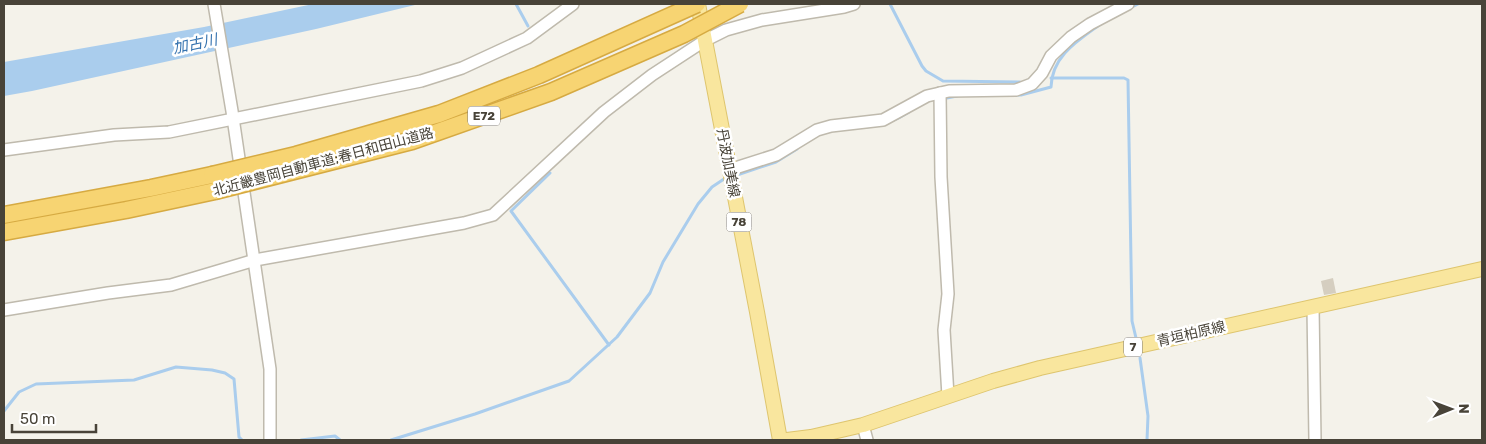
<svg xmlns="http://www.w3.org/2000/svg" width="1486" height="444" font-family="Rubik,'Noto Sans JP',sans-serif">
<rect width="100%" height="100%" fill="#f4f2ea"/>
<polygon fill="#aacded" points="313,4 419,4 316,29 32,91 4,96 4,62 204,27"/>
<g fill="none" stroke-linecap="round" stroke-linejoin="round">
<g stroke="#aacded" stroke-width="3">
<polyline points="516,4 528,26"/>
<polyline points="890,4 922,66 926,71 943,81 1020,82"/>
<polyline points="1130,8 1138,4"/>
<polyline points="1051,78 1124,78 1128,80 1132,321 1136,338"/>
<path d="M 1016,95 L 1021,95 L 1051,87 C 1052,55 1079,40 1102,23"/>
<polyline points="947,98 957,96"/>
<path d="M 866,127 C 882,126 895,121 909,112"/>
<polyline points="550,173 511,211 609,345"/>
<polyline points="737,175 776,162 797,149"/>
<polyline points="1140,358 1148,416 1147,440"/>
<polyline points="4,411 19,392 36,384 134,380 176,367 212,370 225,373 234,379 239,437 242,440"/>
<polyline points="301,440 335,436 340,440"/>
<polyline points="391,440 475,414 569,381 617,337 650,293 663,262 698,204 712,187 724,179"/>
</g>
</g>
<polygon fill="#d5cec0" points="1333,278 1336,293 1324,295 1321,281"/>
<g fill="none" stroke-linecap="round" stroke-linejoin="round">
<g stroke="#bfbaad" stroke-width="14">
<g id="minor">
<polyline points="214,4 232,111 270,369 270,440"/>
<polyline points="940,93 941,177 948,294 944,330 948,396"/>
<polyline points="4,150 114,135 169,132 421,81 462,68 527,38 573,4"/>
<polyline points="729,170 776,155 817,130 831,126 883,120 927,96 949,91 1016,90 1032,84 1042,73 1051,56 1071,37 1090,24 1128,4"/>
<polyline points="1313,307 1315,440"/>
<polyline points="4,310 108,293 171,285 255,260 464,223 493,215 604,112 652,75 704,41 726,30 762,20 844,7 854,4"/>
<polyline points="863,425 867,440"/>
</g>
</g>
<g stroke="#dec56e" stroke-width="16">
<g id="major">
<polyline points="698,4 757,312 780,440"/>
<polyline points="787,440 811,437 863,425 993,381 1040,368 1482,269"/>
</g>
</g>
<g stroke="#d6aa42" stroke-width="19">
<g id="highway">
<polyline points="4,215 151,188 212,175"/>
<polyline points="4,232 126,210 215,191"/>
</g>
</g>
<use href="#minor" stroke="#fff" stroke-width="11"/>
<use href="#major" stroke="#f9e69e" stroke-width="14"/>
<use href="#highway" stroke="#f7d472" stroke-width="16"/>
<g stroke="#d6aa42" stroke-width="19" stroke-linecap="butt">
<g id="highway-bridge">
<polyline points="212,175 296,155 439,114 539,75 697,4"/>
<polyline points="215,191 412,141 551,92 684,34 740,4"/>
</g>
</g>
<use href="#highway-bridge" stroke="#f7d472" stroke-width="16"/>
</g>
<g text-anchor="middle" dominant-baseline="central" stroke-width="5" stroke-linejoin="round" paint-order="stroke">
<g fill="#fff" stroke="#7f7b74" stroke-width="1">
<rect x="468" y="106.5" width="32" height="19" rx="4"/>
<rect x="726.5" y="212.5" width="25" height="19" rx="4"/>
<rect x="1124" y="337.5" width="18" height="19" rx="4"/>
</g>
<g font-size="12" font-weight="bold" fill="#484338">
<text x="484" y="116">E72</text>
<text x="739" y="222">78</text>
<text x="1133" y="347">7</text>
</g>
<g font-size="14" fill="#484338" stroke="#fff">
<text transform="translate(323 162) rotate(-15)">北近畿豊岡自動車道;春日和田山道路</text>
<text transform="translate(728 163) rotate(79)">丹波加美線</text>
<text transform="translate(1191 334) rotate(-13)">青垣柏原線</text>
</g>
<g font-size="15" font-style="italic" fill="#3673af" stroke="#fff">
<text transform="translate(195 44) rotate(-12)">加古川</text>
</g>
</g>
<rect width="1486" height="444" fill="none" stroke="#484338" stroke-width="10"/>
<g transform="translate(1451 409) rotate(89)" stroke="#ffffff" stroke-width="4" paint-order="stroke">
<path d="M0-4L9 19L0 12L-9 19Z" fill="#484338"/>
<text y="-8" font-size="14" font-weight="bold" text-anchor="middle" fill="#484338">N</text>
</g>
<path d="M12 424v8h84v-8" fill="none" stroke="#484338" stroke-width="2.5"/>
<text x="20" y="424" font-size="15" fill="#484338" stroke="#ffffff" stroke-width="4" paint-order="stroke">50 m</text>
</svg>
